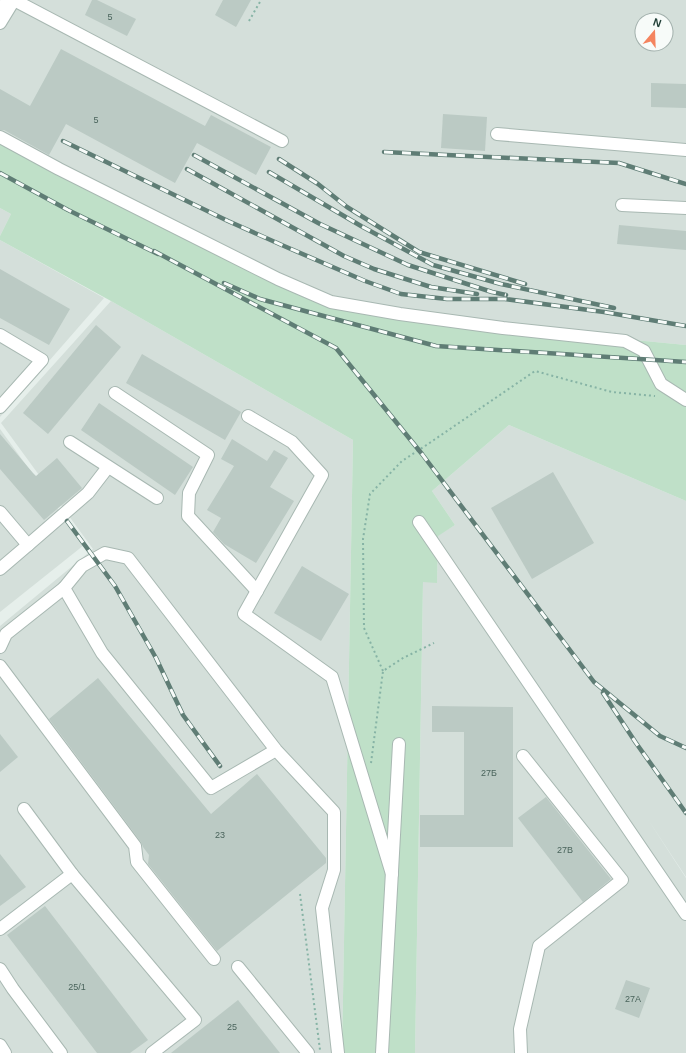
<svg xmlns="http://www.w3.org/2000/svg" width="686" height="1053" font-family="Arial,sans-serif">
<rect width="100%" height="100%" fill="#e6efeb"/>
<g fill="#d4dfda" fill-rule="evenodd">
<path d="M 0,0 L 686,0 L 686,345 L 509,328 L 423,321 L 301,296 L 0,140 ZM 642,20 L 666,20 L 666,44 L 642,44 Z"/>
<polygon points="0,208 11,214 0,236"/>
<polygon points="0,240 104,298 0,417"/>
<polygon points="111,301 353,440 342,1053 0,1053 0,626 93,549 1,423"/>
<polygon points="509,425 686,501 686,877 647,818 686,878 686,1053 415,1053 423,582 437,582 438,535 455,525 432,491"/>
<polygon points="0,429 84,545 0,612"/>
</g>
<polygon fill="#bfe0c8" points="0,140 301,296 423,321 509,328 686,345 686,501 509,425 432,491 455,525 438,536 437,583 423,582 415,1053 342,1053 353,440 111,301 0,240 0,236 11,214 0,208"/>
<g fill="#bbcac4">
<polygon points="92,0 97,0 136,19 127,36 85,15"/>
<polygon points="223,0 251,0 236,27 215,15"/>
<polygon points="61,49 205,126 211,115 271,147 256,175 197,143 175,183 66,124 49,155 4,130 0,130 0,89 30,106"/>
<polygon points="651,83 686,84 686,108 651,107"/>
<polygon points="443,114 487,117 485,151 441,148"/>
<polygon points="619,225 686,231 686,250 617,244"/>
<polygon points="0,269 70,309 49,345 0,318"/>
<polygon points="96,325 121,347 48,434 23,413"/>
<polygon points="142,354 241,412 225,440 126,383"/>
<polygon points="99,403 193,467 175,495 81,430"/>
<polygon points="0,434 33,473 36,476 57,458 82,488 44,520 0,469"/>
<polygon points="232,439 267,461 274,450 288,458 270,487 294,501 256,563 224,544 213,532 221,518 207,510 234,466 221,459"/>
<polygon points="553,472 594,543 532,579 491,508"/>
<polygon points="302,566 349,594 321,641 274,613"/>
<polygon points="98,678 211,814 257,774 326,858 326,863 217,951 148,864 149,855 143,847 141,842 49,719"/>
<polygon points="432,706 513,707 513,847 420,847 420,815 464,815 464,732 432,732"/>
<polygon points="0,734 18,757 0,772"/>
<polygon points="546,797 611,879 583,902 518,818"/>
<polygon points="0,854 26,887 0,906"/>
<polygon points="45,906 148,1040 130,1053 97,1053 7,935"/>
<polygon points="626,980 650,988 639,1018 615,1009"/>
<polygon points="238,1000 280,1053 171,1053"/>
</g>
<g fill="none" stroke-linecap="round" stroke-linejoin="round">
<g stroke="#a8b8b2" stroke-width="14">
<g id="minor">
<polyline points="0,7 14,0 282,141"/>
<polyline points="0,23 14,0"/>
<polyline points="497,134 686,150"/>
<polyline points="0,137 59,169 278,279 331,302 400,314 503,328 625,341 644,351 661,384 686,400"/>
<polyline points="622,205 686,208"/>
<polyline points="0,335 42,360 0,407"/>
<polyline points="115,393 208,455 189,493 188,516 257,591"/>
<polyline points="248,416 292,442 322,475 244,614 332,677 392,874"/>
<polyline points="70,442 157,498"/>
<polyline points="0,512 28,545 0,569"/>
<polyline points="419,522 686,914"/>
<polyline points="28,545 88,493 108,467"/>
<polyline points="0,647 6,634 64,588"/>
<polyline points="0,666 135,846 137,862 214,959"/>
<polyline points="276,750 211,788 102,653 64,588 82,566 105,553 128,558 276,750 334,812 334,870 322,908 338,1053"/>
<polyline points="24,809 72,874 195,1020 152,1053"/>
<polyline points="0,929 72,874"/>
<polyline points="238,967 308,1053"/>
<polyline points="0,969 13,989 61,1053"/>
<polyline points="0,1045 5,1053"/>
<polyline points="382,1053 399,744"/>
<polyline points="521,1053 520,1029 539,946 622,880 523,756"/>
</g>
</g>
<g stroke="#86b3a5" stroke-width="2" stroke-dasharray="2 3" stroke-linecap="butt">
<polyline points="249,21 261,0"/>
<polyline points="383,671 364,628 363,539 370,494 402,461 428,444 535,371 612,392 655,396"/>
<polyline points="371,763 383,671 403,658 434,643"/>
<polyline points="300,894 320,1050"/>
</g>
<use href="#minor" stroke="#fff" stroke-width="12"/>
<g stroke="#5f7d75" stroke-width="4.5">
<g id="rail">
<polyline points="63,141 228,221 284,246 365,281 401,294 447,299 505,299 604,312 686,326"/>
<polyline points="384,152 619,163 686,184"/>
<polyline points="194,155 320,224 408,265 492,292 506,295"/>
<polyline points="279,159 318,184 347,207 419,252 525,284"/>
<polyline points="187,169 344,256 374,269 431,287 477,294"/>
<polyline points="269,172 361,226 433,265 501,284 614,308"/>
<polyline points="0,173 68,210 158,254"/>
<polyline points="154,251 336,348 422,454 594,682 660,736 686,748"/>
<polyline points="224,283 260,299 436,346 686,362"/>
<polyline points="67,521 115,586 156,658 183,715 220,766"/>
<polyline points="603,693 636,743 686,813"/>
</g>
</g>
<use href="#rail" stroke="#f7fbf9" stroke-width="3" stroke-dasharray="9" stroke-linecap="butt"/>
</g>
<g text-anchor="middle" dominant-baseline="central" stroke-width="3.5" stroke-linejoin="round" paint-order="stroke">
<g font-size="9" fill="#4a645c">
<text x="110" y="17">5</text>
<text x="96" y="120">5</text>
<text x="489" y="773">27Б</text>
<text x="220" y="835">23</text>
<text x="565" y="850">27В</text>
<text x="77" y="987">25/1</text>
<text x="633" y="999">27А</text>
<text x="232" y="1027">25</text>
</g>
</g>
<g transform="translate(654 32) rotate(19)"><circle r="19" fill="#f7fbf9" stroke="#a3b1ad"/>
<path d="M0-3L7 15L0 10L-7 15Z" fill="#f4845f"/>
<text y="-6" font-size="11" font-weight="bold" text-anchor="middle" fill="#24423a">N</text>
</g>
</svg>
